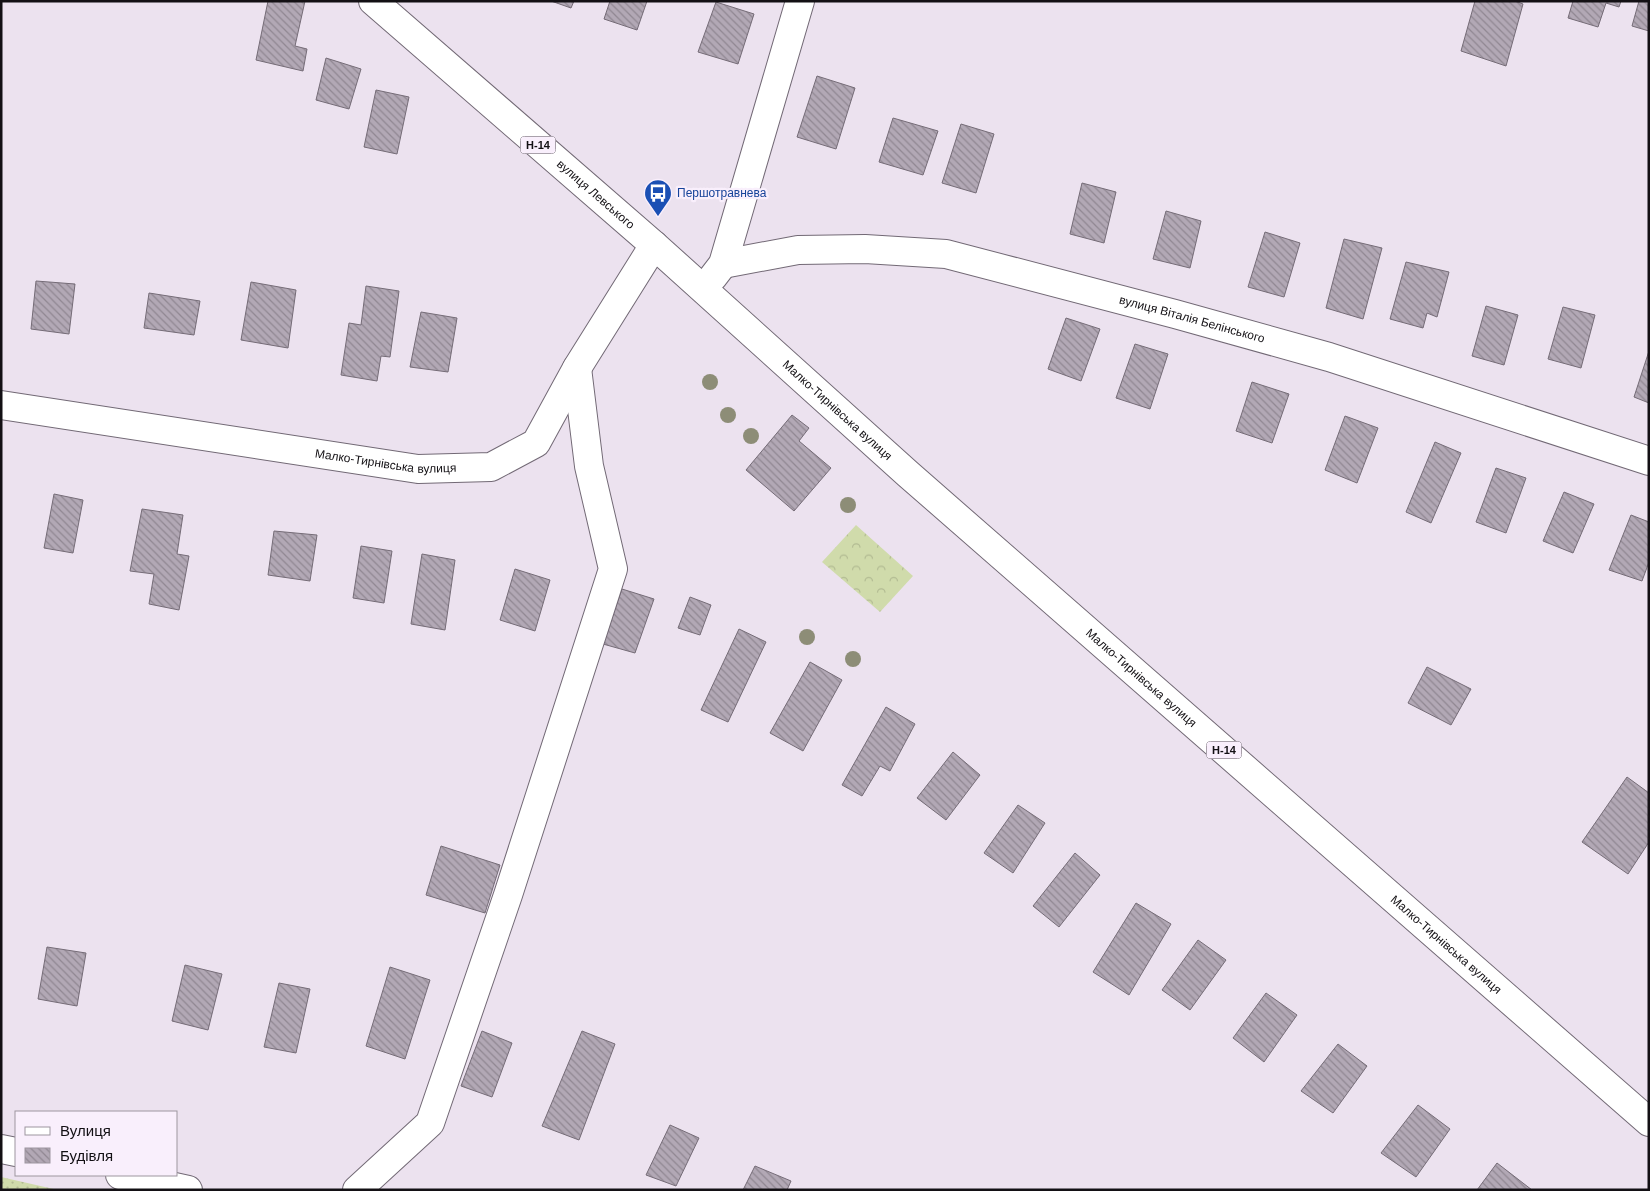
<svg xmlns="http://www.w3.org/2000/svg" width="1650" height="1191" font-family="Arial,sans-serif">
<defs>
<pattern id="grass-dots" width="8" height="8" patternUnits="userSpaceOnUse" patternTransform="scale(1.25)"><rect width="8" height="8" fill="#d0dbab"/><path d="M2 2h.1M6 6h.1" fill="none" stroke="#b2bb92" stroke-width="1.8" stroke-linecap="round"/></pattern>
<pattern id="forest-crowns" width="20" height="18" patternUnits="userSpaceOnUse" patternTransform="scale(1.25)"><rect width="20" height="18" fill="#d0dbab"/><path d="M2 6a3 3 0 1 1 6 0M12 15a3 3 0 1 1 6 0" fill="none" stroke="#b2bb92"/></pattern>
<pattern id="building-back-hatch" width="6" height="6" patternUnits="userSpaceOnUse" patternTransform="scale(1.25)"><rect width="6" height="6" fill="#b2a8b5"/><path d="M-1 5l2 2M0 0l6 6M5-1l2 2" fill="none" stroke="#908792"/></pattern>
</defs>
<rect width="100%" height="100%" fill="#ece2ef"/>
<polygon fill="url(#grass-dots)" points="1,1177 58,1190 1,1190"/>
<polygon fill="url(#forest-crowns)" points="856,525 913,576 880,612 822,562"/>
<g fill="url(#building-back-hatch)" stroke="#756c77">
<polygon points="268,1 305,1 295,46 307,49 303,71 256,60"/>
<polygon points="551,1 574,1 571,8"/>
<polygon points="610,1 647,1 637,30 604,19"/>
<polygon points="1475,1 1515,1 1523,4 1506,66 1461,51"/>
<polygon points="1573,1 1621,1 1619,7 1606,3 1598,27 1568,18"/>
<polygon points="1639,1 1649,1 1649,31 1632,26"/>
<polygon points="716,2 754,14 738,64 698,52"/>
<polygon points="326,58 361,69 349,109 316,100"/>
<polygon points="817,76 855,88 836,149 797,137"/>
<polygon points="376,90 409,97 397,154 364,147"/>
<polygon points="893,118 938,131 923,175 879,162"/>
<polygon points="961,124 994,134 976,193 942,183"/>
<polygon points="1082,183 1116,192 1104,243 1070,234"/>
<polygon points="1166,211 1201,221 1190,268 1153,259"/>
<polygon points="1265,232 1300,243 1284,297 1248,287"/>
<polygon points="1344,239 1382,248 1363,319 1326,308"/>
<polygon points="1406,262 1449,272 1437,317 1427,313 1423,328 1390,319"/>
<polygon points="36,281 75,284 69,334 31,329"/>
<polygon points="251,282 296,290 288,348 241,340"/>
<polygon points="366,286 399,291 390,357 381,356 377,381 341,375 349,323 361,325"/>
<polygon points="149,293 200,301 194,335 144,328"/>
<polygon points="1486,306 1518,315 1504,365 1472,356"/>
<polygon points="1563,307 1595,315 1581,368 1548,359"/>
<polygon points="421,312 457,318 448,372 410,367"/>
<polygon points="1066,318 1100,329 1081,381 1048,369"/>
<polygon points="1135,344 1168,354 1150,409 1116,398"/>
<polygon points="1649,351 1649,403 1634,397"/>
<polygon points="1252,382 1289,394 1272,443 1236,431"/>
<polygon points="792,415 809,428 799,441 831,468 794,511 746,470"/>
<polygon points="1345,416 1378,428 1357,483 1325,470"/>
<polygon points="1435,442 1461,453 1431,523 1406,512"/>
<polygon points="1496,468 1526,478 1506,533 1476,522"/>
<polygon points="1564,492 1594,504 1573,553 1543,541"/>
<polygon points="54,494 83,500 73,553 44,548"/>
<polygon points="142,509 183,515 177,554 189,556 179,610 149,604 154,574 130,571"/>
<polygon points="1631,515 1649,522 1649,562 1642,581 1609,570"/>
<polygon points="274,531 317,535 310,581 268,575"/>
<polygon points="361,546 392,551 384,603 353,598"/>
<polygon points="422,554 455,560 445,630 411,624"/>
<polygon points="515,569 550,580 535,631 500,620"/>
<polygon points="622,589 654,599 635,653 603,644"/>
<polygon points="690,597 711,605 700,635 678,628"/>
<polygon points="739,629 766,642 728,722 701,710"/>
<polygon points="810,662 842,680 803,751 770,733"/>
<polygon points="1427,667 1471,689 1451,725 1408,703"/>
<polygon points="886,707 915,724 890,771 880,766 862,796 842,785"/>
<polygon points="953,752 980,775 946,820 917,798"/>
<polygon points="1627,777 1649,793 1649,842 1628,874 1582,842"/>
<polygon points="1018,805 1045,823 1013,873 984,853"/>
<polygon points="441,846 500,865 485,913 426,895"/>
<polygon points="1075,853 1100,875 1059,927 1033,906"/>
<polygon points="1136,903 1171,924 1129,995 1093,972"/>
<polygon points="1198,940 1226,960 1190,1010 1162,990"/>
<polygon points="47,947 86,953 77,1006 38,999"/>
<polygon points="185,965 222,974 208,1030 172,1021"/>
<polygon points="390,967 430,980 405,1059 366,1046"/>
<polygon points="279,983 310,989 296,1053 264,1047"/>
<polygon points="1266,993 1297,1015 1264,1062 1233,1038"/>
<polygon points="482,1031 512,1043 492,1097 461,1086"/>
<polygon points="582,1031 615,1044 579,1140 542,1126"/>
<polygon points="1338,1044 1367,1066 1333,1113 1301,1091"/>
<polygon points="1418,1105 1450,1129 1416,1177 1381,1153"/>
<polygon points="670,1125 699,1138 676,1186 646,1175"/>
<polygon points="1497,1163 1532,1190 1477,1190"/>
<polygon points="755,1166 791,1181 787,1190 743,1190"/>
</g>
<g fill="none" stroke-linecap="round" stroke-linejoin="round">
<g stroke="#726975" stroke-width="30">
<g id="minor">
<path id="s1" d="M 723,264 L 798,250 L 865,249 L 946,254 L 1175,314 L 1329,357 L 1649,461"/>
<polyline points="713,277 723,264 800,1"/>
<path id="s2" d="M 1,405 L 418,469 L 491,467 L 536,443 L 577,368 L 654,245"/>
<polyline points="1,1149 16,1152"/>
<polyline points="120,1175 188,1190"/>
<polyline points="357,1190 430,1123 508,895 613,569 589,466 577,368"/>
</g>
</g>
<g stroke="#726975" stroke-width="30">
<g id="major">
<path id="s3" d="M 373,1 L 654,245 L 908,474 L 1649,1122"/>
</g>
</g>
<use href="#minor" stroke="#fff" stroke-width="28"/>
<use href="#major" stroke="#fff" stroke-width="28"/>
</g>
<g fill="#8d8d77">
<circle cx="710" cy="382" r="8"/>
<circle cx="728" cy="415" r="8"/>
<circle cx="751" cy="436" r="8"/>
<circle cx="848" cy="505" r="8"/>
<circle cx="807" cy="637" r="8"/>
<circle cx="853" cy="659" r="8"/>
</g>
<defs>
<g id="bus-pin" transform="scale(1.4375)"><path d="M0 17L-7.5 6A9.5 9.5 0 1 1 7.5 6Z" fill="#1a4fb4" stroke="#f9effc"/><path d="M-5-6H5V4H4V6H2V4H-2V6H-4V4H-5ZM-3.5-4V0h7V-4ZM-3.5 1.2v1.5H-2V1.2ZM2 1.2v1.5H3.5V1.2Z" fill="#fff"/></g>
</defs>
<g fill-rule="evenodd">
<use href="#bus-pin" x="658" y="193"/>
</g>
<g text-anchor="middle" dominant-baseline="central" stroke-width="4.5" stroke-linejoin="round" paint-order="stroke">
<g fill="#f9effc" stroke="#58535a" stroke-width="1">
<rect x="520.5" y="136.5" width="35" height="17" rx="4"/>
<rect x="1206.5" y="741.5" width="35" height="17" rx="4"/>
</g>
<g font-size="11" font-weight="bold" fill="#131014">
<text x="538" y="145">Н-14</text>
<text x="1224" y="750">Н-14</text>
</g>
<g font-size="12" fill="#164399" stroke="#f9effc" text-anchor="start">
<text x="677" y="193">Першотравнева</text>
</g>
<g font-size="12" fill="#131014" stroke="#f9effc">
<text stroke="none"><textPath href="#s3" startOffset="295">вулиця Левського</textPath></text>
<text stroke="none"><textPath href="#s1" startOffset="479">вулиця Віталія Белінського</textPath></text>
<text stroke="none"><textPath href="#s3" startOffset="619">Малко-Тирнівська вулиця</textPath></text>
<text stroke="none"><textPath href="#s2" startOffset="389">Малко-Тирнівська вулиця</textPath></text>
<text stroke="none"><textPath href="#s3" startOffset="1024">Малко-Тирнівська вулиця</textPath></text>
<text stroke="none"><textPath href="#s3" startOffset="1429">Малко-Тирнівська вулиця</textPath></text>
</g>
</g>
<rect width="1650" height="1191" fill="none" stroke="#131014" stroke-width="5"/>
<rect x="15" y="1111" width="162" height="65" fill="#f9effc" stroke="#9d969f"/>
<rect x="25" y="1127" width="25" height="8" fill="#ffffff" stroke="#9d969f"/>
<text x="60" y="1136" font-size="15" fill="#131014">Вулиця</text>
<rect x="25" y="1148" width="25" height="15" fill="url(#building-back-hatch)" stroke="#9d969f"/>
<text x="60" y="1161" font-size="15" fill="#131014">Будівля</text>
</svg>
